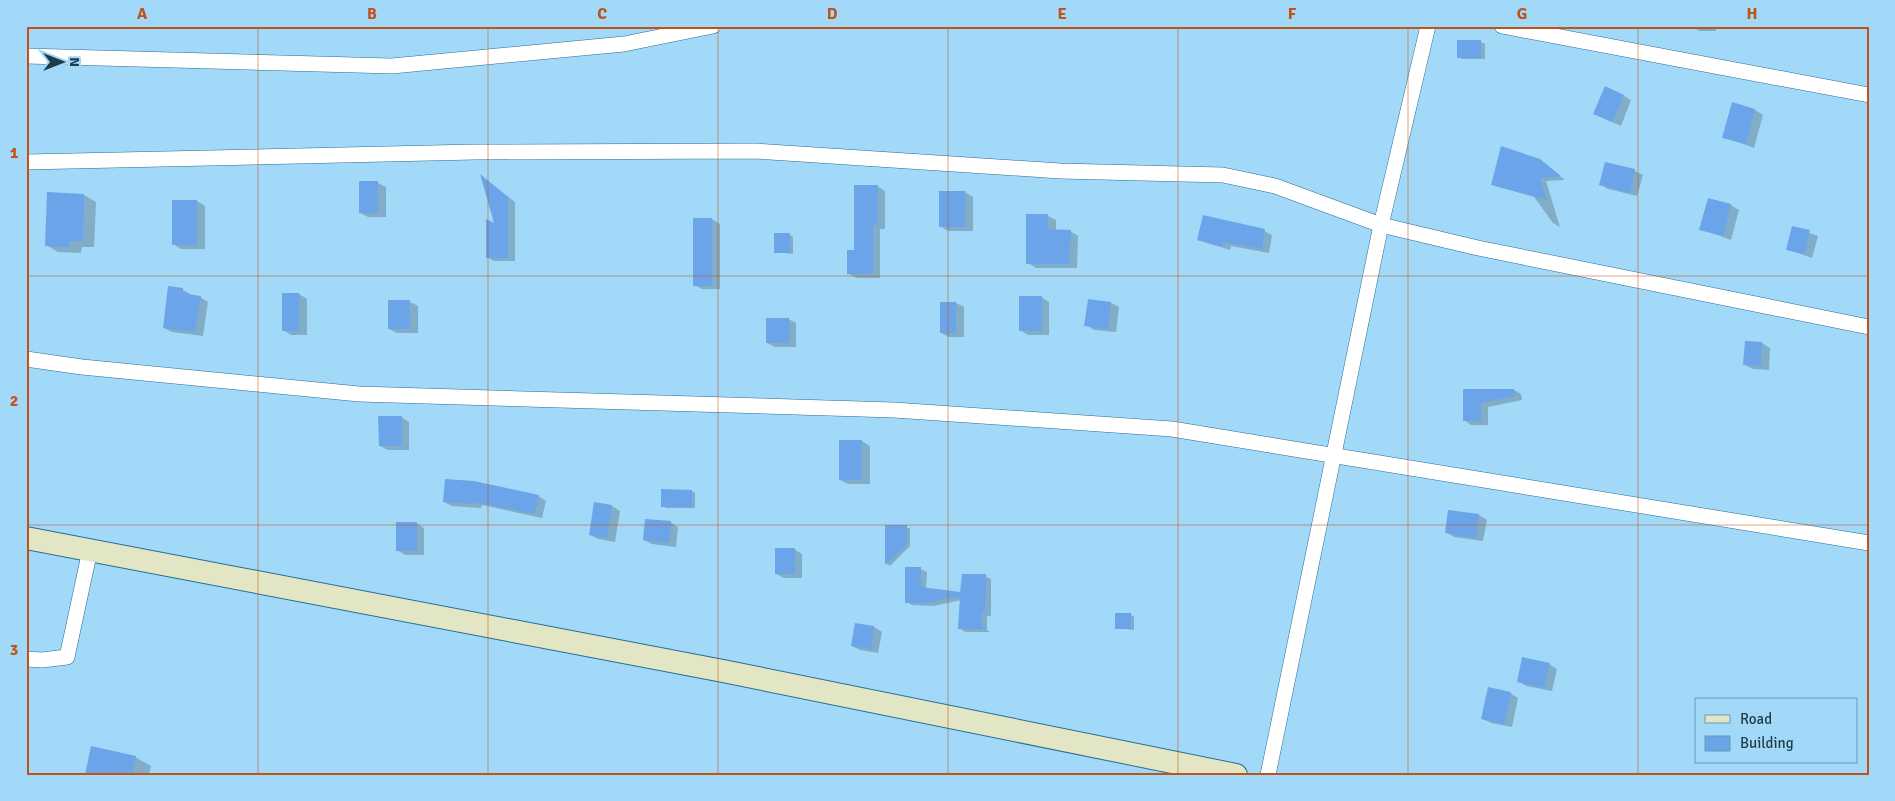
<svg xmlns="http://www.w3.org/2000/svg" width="1895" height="801" font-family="Signika,sans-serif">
<rect width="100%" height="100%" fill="#a2d9f9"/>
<g fill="#0003">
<polygon points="1716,26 1716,31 1700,31 1692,27"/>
<polygon points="1481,42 1485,44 1485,59 1462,59 1459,57"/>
<polygon points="1624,96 1631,100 1621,126 1603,118"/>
<polygon points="1755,110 1763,115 1754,148 1724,137"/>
<polygon points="1539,160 1565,180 1546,181 1560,227 1553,223 1534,197 1492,184"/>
<polygon points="1606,163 1635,171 1643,175 1637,196 1608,189 1600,184"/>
<polygon points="482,177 515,202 515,261 494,261 487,257 496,225"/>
<polygon points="378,183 386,187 386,217 368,217 360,213"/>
<polygon points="877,186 885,191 885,229 880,229 880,278 857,278 849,274"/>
<polygon points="940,192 965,192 973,197 973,231 948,231 940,226"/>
<polygon points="48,193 84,195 96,202 94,247 82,247 81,253 58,252 46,245"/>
<polygon points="1709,199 1731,205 1739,210 1731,240 1701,229"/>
<polygon points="197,201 205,206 205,249 181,249 173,244"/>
<polygon points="1028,216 1048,216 1056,220 1056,230 1070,231 1078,236 1077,268 1036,268 1028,263"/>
<polygon points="712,219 720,224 720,289 702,289 694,285"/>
<polygon points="1793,227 1818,236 1812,258 1787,249"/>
<polygon points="1264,231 1272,235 1269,253 1231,246 1230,250 1198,240"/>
<polygon points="790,235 793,237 793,254 776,252"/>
<polygon points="182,289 190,294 190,296 200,297 208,302 203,336 172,332 164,328"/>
<polygon points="299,294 307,299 307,335 291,335 283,330"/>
<polygon points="1041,297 1049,302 1049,335 1028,335 1020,330"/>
<polygon points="1089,300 1111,303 1119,307 1116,332 1094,330 1086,325"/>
<polygon points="389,302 410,302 418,306 418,333 397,333 389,329"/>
<polygon points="956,303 964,307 964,337 949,337 941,333"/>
<polygon points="788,319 796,323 796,347 775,347 767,343"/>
<polygon points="1746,342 1762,343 1770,348 1769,370 1753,369 1745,365"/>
<polygon points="1464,390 1514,390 1521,394 1522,400 1488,407 1488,425 1471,425 1464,420"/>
<polygon points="26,396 28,397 28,410 26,410"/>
<polygon points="401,417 409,422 409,450 388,450 380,446"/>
<polygon points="862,441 870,446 870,484 848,484 840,480"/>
<polygon points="692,491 695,493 695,508 666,508 663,506"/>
<polygon points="538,496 546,501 542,518 482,505 481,508 452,506 444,502"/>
<polygon points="612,506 620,511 615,542 598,539 590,535"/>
<polygon points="1479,515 1487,520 1483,541 1454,537 1446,532"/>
<polygon points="670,522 678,527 676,547 652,544 644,540"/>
<polygon points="416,523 424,528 424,555 405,555 397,550"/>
<polygon points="887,526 910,528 910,546 890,566 887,564"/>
<polygon points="794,549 802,554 802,578 784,578 776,574"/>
<polygon points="921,569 927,572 926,589 961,593 985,576 991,579 991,616 987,616 987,630 990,632 965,632 959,628 961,600 934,606 912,605 906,602"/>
<polygon points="1131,615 1134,617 1134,630 1116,628"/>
<polygon points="856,624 874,627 882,632 878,653 860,650 852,646"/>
<polygon points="1549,664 1557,669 1552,691 1526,686 1518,681"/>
<polygon points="1510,693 1518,698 1512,727 1491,723 1483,719"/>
<polygon points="135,757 151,766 149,775 87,775"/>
</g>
<g fill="#6ba4e9">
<rect x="1457" y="40" width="24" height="18"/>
<polygon points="1605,86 1624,95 1612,122 1593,114"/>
<polygon points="1732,102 1755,109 1746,144 1722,138"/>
<polygon points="1501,146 1540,159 1561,176 1540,178 1547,200 1491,185"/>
<polygon points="1605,162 1635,169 1630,193 1599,185"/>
<polygon points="480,174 508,197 508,258 486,258 486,219 494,223"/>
<rect x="359" y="181" width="19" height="32"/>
<polygon points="854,185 878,185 878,225 873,225 873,274 847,274 847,250 854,250"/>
<rect x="939" y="191" width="26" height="36"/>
<polygon points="47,192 84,194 83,241 70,241 69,247 45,246"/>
<polygon points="1708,198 1731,204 1723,236 1699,230"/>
<rect x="172" y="200" width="25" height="45"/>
<polygon points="1026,214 1048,214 1048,229 1071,230 1069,264 1026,264"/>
<polygon points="1203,215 1265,229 1262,249 1223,242 1222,247 1197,240"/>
<rect x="693" y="218" width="19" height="68"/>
<polygon points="1792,226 1810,230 1804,254 1786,250"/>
<rect x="774" y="233" width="16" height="20"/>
<polygon points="168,286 183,288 182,293 201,296 195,332 163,328"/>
<rect x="282" y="293" width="17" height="38"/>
<rect x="1019" y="296" width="23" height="35"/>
<polygon points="1088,299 1111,302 1108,329 1084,326"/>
<rect x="388" y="300" width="22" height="29"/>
<rect x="940" y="302" width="16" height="31"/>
<rect x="766" y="318" width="23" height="25"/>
<polygon points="1745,341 1762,342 1761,366 1743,365"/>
<polygon points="1463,389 1514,389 1515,396 1481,403 1481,421 1463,421"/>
<polygon points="378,416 402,416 402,446 379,446"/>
<rect x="839" y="440" width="23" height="40"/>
<polygon points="445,479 474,481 539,495 534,514 474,502 474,504 443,502"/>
<polygon points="661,489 692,490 692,507 661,507"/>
<polygon points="594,502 612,505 607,538 589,535"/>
<polygon points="1448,510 1479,514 1476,538 1445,533"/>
<polygon points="645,519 671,521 669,543 643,540"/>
<rect x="396" y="522" width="21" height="29"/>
<polygon points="885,525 907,525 907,544 885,565"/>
<rect x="775" y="548" width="20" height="26"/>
<polygon points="905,567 921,567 921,587 960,592 962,574 986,574 985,613 982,613 982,626 986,629 958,629 960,596 927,603 905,603"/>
<rect x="1115" y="613" width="16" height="16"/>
<polygon points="855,623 874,626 871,649 851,646"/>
<polygon points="1522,657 1550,663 1544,688 1517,682"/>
<polygon points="1488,687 1511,692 1504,724 1481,719"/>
<polygon points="91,746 136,756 132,775 85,775"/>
</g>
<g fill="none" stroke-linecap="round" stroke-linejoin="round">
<g stroke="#266e92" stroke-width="16">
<g id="minor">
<polyline points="1502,26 1869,95"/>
<polyline points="26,56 392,66 624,44 713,26"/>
<polyline points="26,162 475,152 756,151 1060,171 1223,175 1275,186 1381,225 1478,248 1869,327"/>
<polyline points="26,359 82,367 359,394 894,410 1172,429 1869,543"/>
<polyline points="26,659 42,660 67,657 90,550"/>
<polyline points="1268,775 1381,225 1428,26"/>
</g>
</g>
<g stroke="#266e92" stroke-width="24">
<polyline id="secondary" points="26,538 723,671 1236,775"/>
</g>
<use href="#minor" stroke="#fff" stroke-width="15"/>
<use href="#secondary" stroke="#e3e6c4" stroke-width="22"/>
</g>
<path fill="none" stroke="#c05319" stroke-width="1" stroke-opacity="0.55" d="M 258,26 L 258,775M 488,26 L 488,775M 718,26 L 718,775M 948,26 L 948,775M 1178,26 L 1178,775M 1408,26 L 1408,775M 1638,26 L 1638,775M 26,276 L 1869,276M 26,525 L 1869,525"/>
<rect width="1895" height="801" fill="none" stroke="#a2d9f9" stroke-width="55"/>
<rect x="1695" y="698" width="162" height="65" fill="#a2d9f9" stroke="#6d9ab3"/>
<rect x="1705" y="715" width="25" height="8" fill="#e3e6c4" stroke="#6d9ab3"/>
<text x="1740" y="724" font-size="15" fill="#1e3c4b">Road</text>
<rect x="1705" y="736" width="25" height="15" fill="#6ba4e9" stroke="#6d9ab3"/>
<text x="1740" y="748" font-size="15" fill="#1e3c4b">Building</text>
<g transform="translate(62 62) rotate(90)" stroke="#a2d9f9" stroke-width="4" paint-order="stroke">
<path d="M0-4L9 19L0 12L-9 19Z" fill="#1e3c4b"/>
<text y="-8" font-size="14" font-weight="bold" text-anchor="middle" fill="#1e3c4b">N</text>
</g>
<rect x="28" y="28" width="1840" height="746" fill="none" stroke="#c05319" stroke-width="2"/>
<g font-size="16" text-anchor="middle" font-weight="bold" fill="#c05319">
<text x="142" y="19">A</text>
<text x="372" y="19">B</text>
<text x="602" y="19">C</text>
<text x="832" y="19">D</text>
<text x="1062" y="19">E</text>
<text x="1292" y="19">F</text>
<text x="1522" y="19">G</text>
<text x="1752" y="19">H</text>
<text x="14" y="158">1</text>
<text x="14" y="406">2</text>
<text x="14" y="655">3</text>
</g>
</svg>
